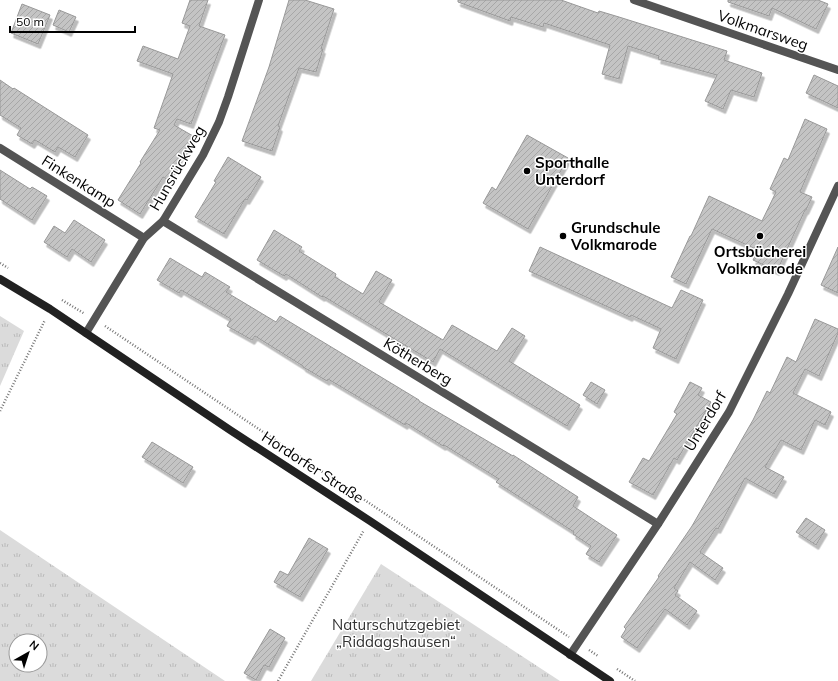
<svg xmlns="http://www.w3.org/2000/svg" width="838" height="681" font-family="Mulish,sans-serif">
<defs>
<pattern id="grass-tufts" width="24" height="20" patternUnits="userSpaceOnUse"><rect width="24" height="20" fill="#dbdbdb"/><path d="M3 7l-1-3M5 7V3M7 7l1-3M15 17l-1-3M17 17v-4M19 17l1-3" fill="none" stroke="#bababa"/></pattern>
<pattern id="building-hatch" width="6" height="6" patternUnits="userSpaceOnUse"><rect width="6" height="6" fill="#c4c4c4"/><path d="M-1 1l2-2M0 6l6-6M5 7l2-2" fill="none" stroke="#a7a7a7"/></pattern>
<filter id="shadow"><feDropShadow dx="2.5" dy="4.5" stdDeviation="0" flood-color="#0004"/></filter>
</defs>
<rect width="100%" height="100%" fill="#fff"/>
<g fill="url(#grass-tufts)" fill-rule="evenodd">
<polygon points="0,316 24,331 0,386"/>
<path d="M 0,530 L 225,681 L 0,681 ZM 16,641 L 40,641 L 40,665 L 16,665 Z"/>
<polygon points="381,564 560,681 311,681"/>
</g>
<g fill="url(#building-hatch)" stroke="#989898" filter="url(#shadow)">
<polygon points="190,0 208,0 199,26 225,35 191,124 177,119 174,125 193,136 189,147 187,146 167,179 163,177 140,214 118,200 141,163 140,162 160,130 154,128 173,74 137,61 143,46 178,59 190,26 182,23"/>
<polygon points="289,0 305,0 334,9 321,49 323,49 316,72 299,68 278,126 280,127 272,151 242,141 269,67"/>
<polygon points="458,0 561,0 598,13 599,11 619,17 727,51 724,60 762,73 754,97 731,90 723,109 705,101 717,75 658,59 659,56 628,46 619,79 602,74 610,45 544,23 543,27 511,17 510,21 458,2"/>
<polygon points="728,0 818,0 828,4 816,29 772,8 769,16 728,2"/>
<polygon points="22,4 50,15 38,44 11,33"/>
<polygon points="59,10 76,17 69,32 53,25"/>
<polygon points="814,75 838,86 838,108 806,93"/>
<polygon points="0,80 13,89 14,88 88,135 75,157 58,147 55,152 35,140 32,144 17,135 21,128 0,115"/>
<polygon points="805,119 827,129 800,192 812,197 806,210 805,210 777,271 753,260 758,250 712,229 686,284 671,277 690,236 691,236 709,196 762,221 776,192 770,189 784,158 788,160"/>
<polygon points="527,135 568,158 528,229 483,203 492,187 496,190"/>
<polygon points="228,157 261,177 247,200 245,199 224,234 195,217 216,182 214,181"/>
<polygon points="0,170 30,189 32,187 47,196 32,220 0,199"/>
<polygon points="74,220 105,240 91,262 72,249 67,257 44,242 54,226 65,233"/>
<polygon points="274,230 302,247 299,251 336,274 335,277 363,294 376,271 392,280 379,302 443,340 452,325 497,351 512,328 525,336 509,361 580,405 567,426 440,349 433,362 323,296 322,297 286,274 284,276 257,260"/>
<polygon points="540,247 672,308 681,290 703,300 676,359 653,348 661,329 631,315 630,317 529,271"/>
<polygon points="838,247 838,293 821,285"/>
<polygon points="170,258 202,277 205,272 230,287 226,292 276,322 280,316 419,400 419,401 513,456 513,455 578,497 573,506 617,535 599,562 586,554 591,546 573,534 574,532 496,482 499,479 444,445 443,446 406,423 405,425 328,379 327,381 303,367 303,366 255,336 252,340 227,326 231,319 181,290 179,293 157,280"/>
<polygon points="815,319 838,329 838,333 819,376 805,369 793,393 831,412 825,425 815,420 801,450 781,440 765,467 784,477 774,494 745,478 718,529 716,528 700,552 723,568 715,580 690,562 674,588 678,591 675,595 697,611 687,625 665,609 637,648 621,637 626,629 624,627 659,577 658,576 692,526 753,420 767,391 770,393 787,357 796,362"/>
<polygon points="591,382 605,390 597,404 583,395"/>
<polygon points="690,382 702,388 698,395 711,402 677,460 674,458 653,495 629,482 643,458 649,461 677,414 674,412"/>
<polygon points="152,442 193,467 183,483 142,457"/>
<polygon points="806,518 825,530 816,545 796,532"/>
<polygon points="309,538 328,549 300,597 274,582 280,571 288,575"/>
<polygon points="270,629 285,638 269,667 264,665 256,680 244,673"/>
</g>
<g fill="none" stroke-linecap="round" stroke-linejoin="round">
<g stroke="#767676" stroke-width="2.5" stroke-dasharray="1 2" stroke-linecap="butt">
<polyline points="0,263 8,268"/>
<polyline points="62,300 85,314"/>
<polyline points="105,326 569,637"/>
<polyline points="0,411 45,320"/>
<polyline points="589,650 598,656"/>
<polyline points="617,669 635,681"/>
<polyline points="278,681 364,530"/>
</g>
<g stroke="#545454" stroke-width="8">
<polyline points="634,0 838,70"/>
<polyline points="0,148 144,238"/>
<polyline points="163,221 658,524"/>
<polyline points="86,333 144,238 163,221 203,155 219,122 228,97 259,0"/>
<polyline points="570,655 658,524 729,412 788,294 838,186"/>
</g>
<polyline stroke="#212121" stroke-width="8" points="0,279 50,309 230,430 370,521 610,681"/>
</g>
<g fill="#000" stroke="#fff" stroke-width="1.5">
<circle cx="527" cy="171" r="4"/>
<circle cx="563" cy="236" r="4"/>
<circle cx="760" cy="236" r="4"/>
</g>
<g text-anchor="middle" dominant-baseline="central" stroke-width="3" stroke-linejoin="round" paint-order="stroke">
<g font-size="15" fill="#000" stroke="#fff">
<text transform="translate(763 30) rotate(19)">Volkmarsweg</text>
<text transform="translate(177 168) rotate(-60)">Hunsrückweg</text>
<text transform="translate(79 181) rotate(32)">Finkenkamp</text>
<text transform="translate(418 361) rotate(31)">Kötherberg</text>
<text transform="translate(705 421) rotate(-59)">Unterdorf</text>
<text transform="translate(313 467) rotate(33)">Hordorfer Straße</text>
</g>
<g font-size="15" font-weight="bold" fill="#000" stroke="#fff" text-anchor="start">
<text x="535" y="162">Sporthalle<tspan x="535" dy="17">Unterdorf</tspan></text>
<text x="571" y="227">Grundschule<tspan x="571" dy="17">Volkmarode</tspan></text>
<text x="760" y="251" text-anchor="middle">Ortsbücherei<tspan x="760" dy="17">Volkmarode</tspan></text>
</g>
<g font-size="15" fill="#323232" stroke="#fff">
<text x="396" y="624">Naturschutzgebiet<tspan x="396" dy="17">„Riddagshausen“</tspan></text>
</g>
</g>
<g transform="translate(28 653) rotate(39)"><circle r="19" fill="#ffffff" stroke="#999999"/>
<path d="M0-3L7 15L0 10L-7 15Z" fill="#000000"/>
<text y="-6" font-size="11" font-weight="bold" text-anchor="middle" fill="#000000">N</text>
</g>
<path d="M10 26v6h125v-6" fill="none" stroke="#000000" stroke-width="2"/>
<text x="16" y="26" font-size="12" fill="#000000" stroke="#ffffff" stroke-width="3" paint-order="stroke">50 m</text>
</svg>
